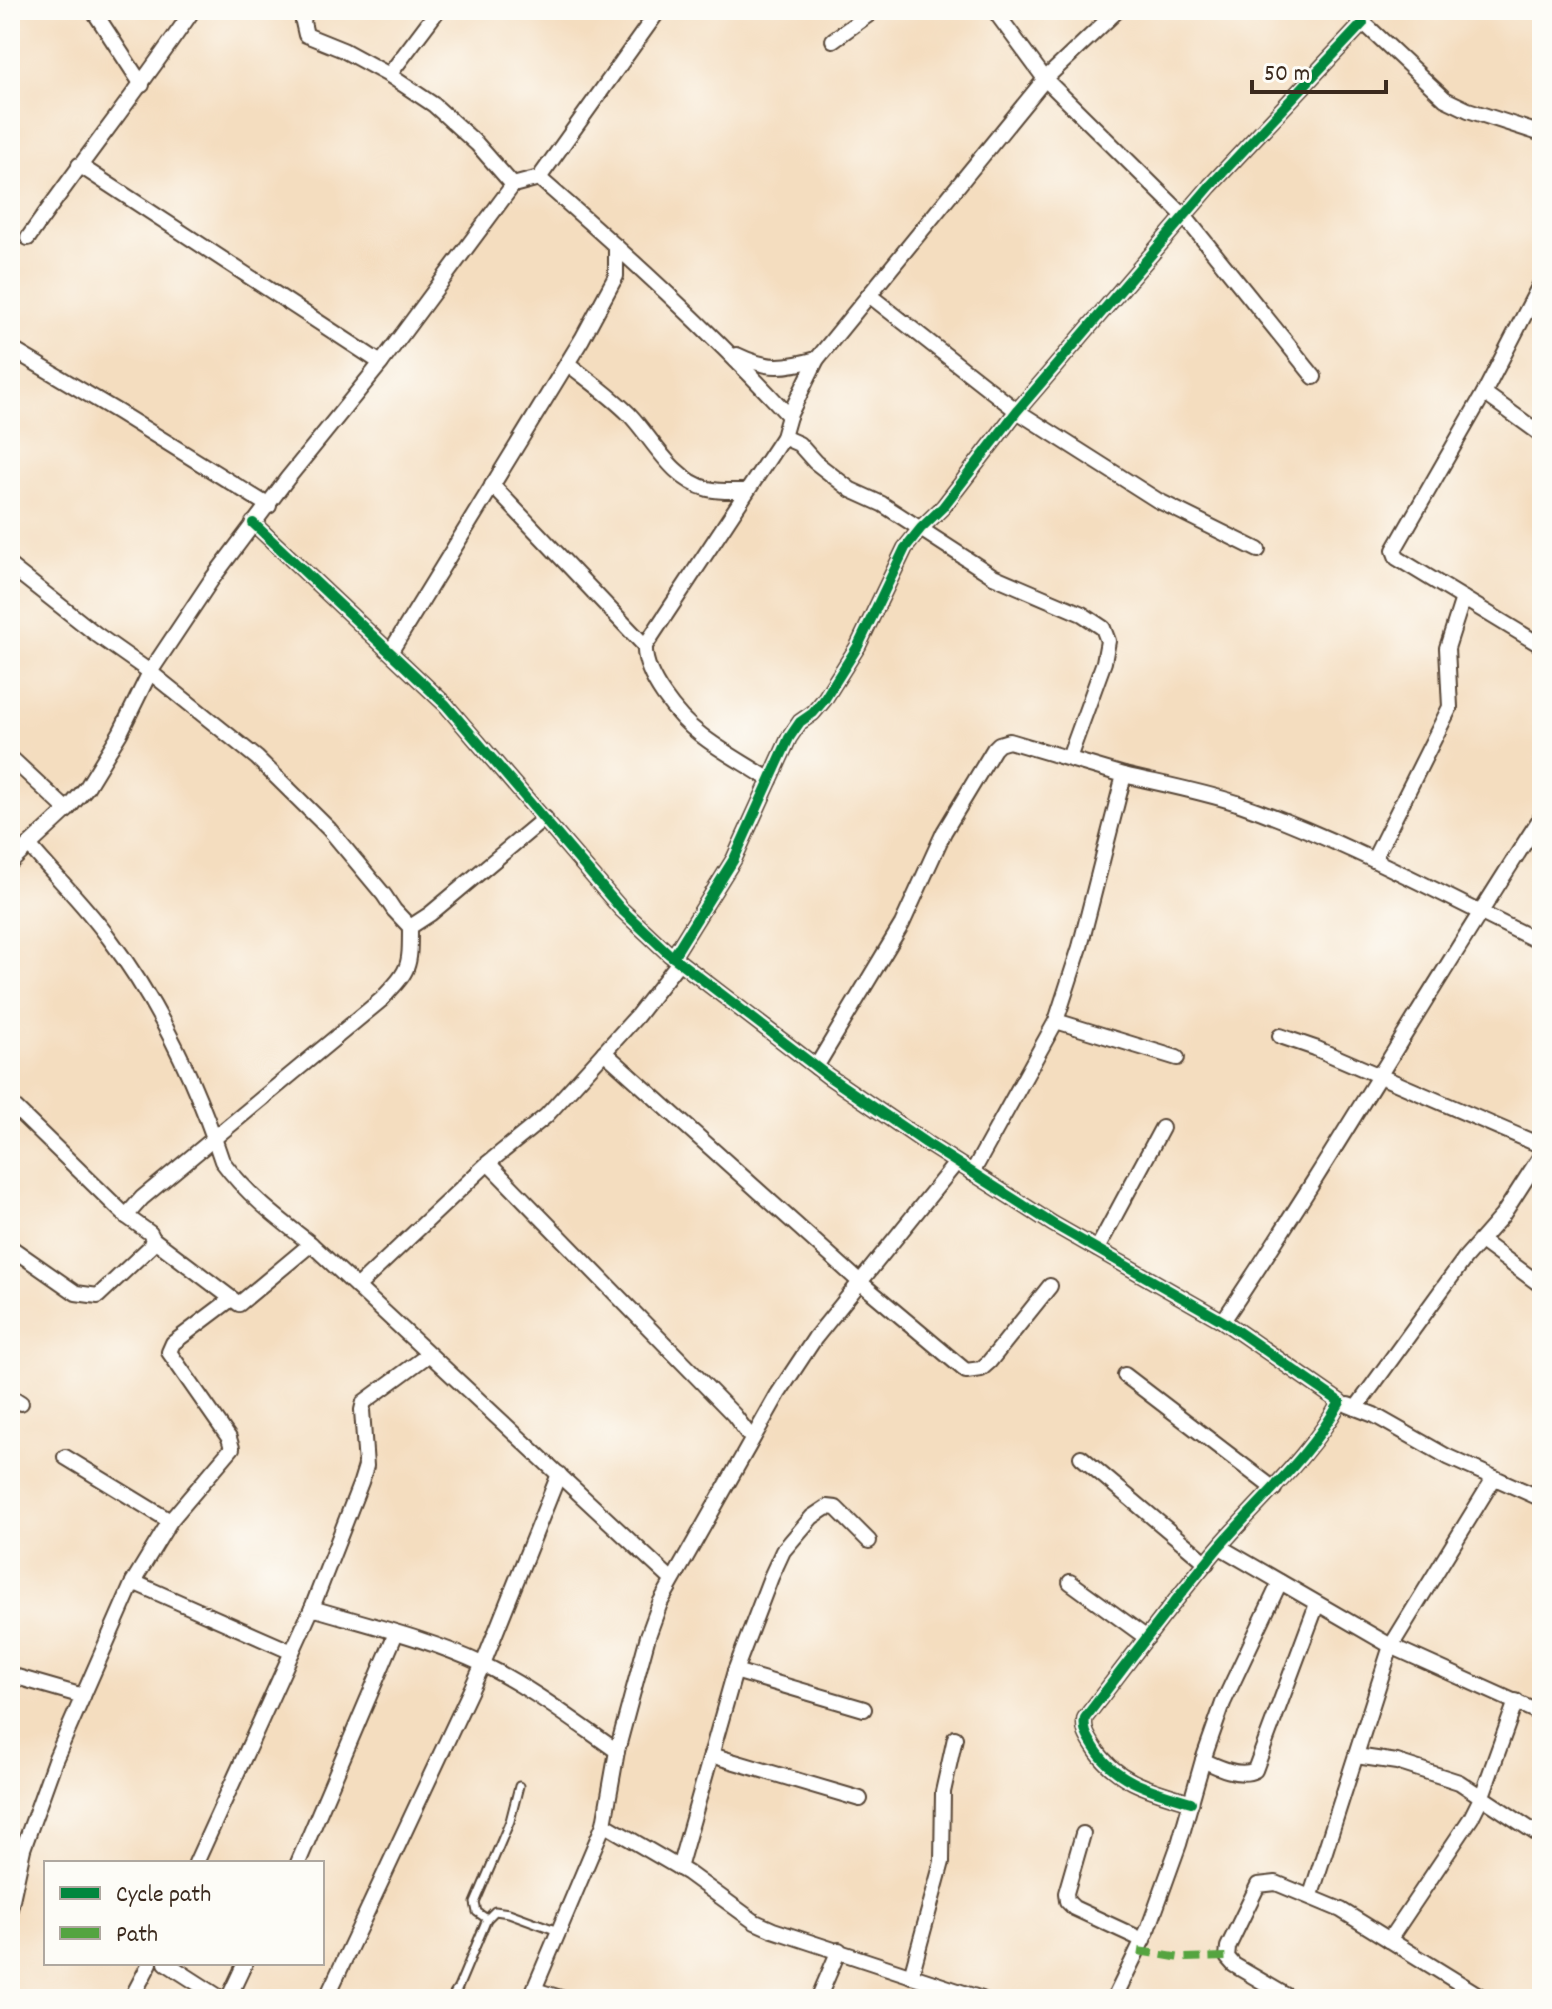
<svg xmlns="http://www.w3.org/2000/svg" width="1552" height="2009" font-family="Dekko,sans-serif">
<rect width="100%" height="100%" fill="#fdfcf7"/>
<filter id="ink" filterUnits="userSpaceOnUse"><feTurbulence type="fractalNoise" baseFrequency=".0125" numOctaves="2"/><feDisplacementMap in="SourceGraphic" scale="16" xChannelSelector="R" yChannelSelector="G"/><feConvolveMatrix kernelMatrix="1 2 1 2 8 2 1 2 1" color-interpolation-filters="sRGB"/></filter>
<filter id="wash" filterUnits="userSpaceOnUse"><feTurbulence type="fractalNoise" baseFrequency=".006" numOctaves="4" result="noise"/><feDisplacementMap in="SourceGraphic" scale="32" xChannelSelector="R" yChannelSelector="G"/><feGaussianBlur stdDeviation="1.8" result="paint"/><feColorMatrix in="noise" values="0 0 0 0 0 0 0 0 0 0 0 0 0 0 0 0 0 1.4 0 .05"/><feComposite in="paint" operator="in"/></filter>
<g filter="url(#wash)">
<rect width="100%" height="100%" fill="#f4ddbf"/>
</g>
<g filter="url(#ink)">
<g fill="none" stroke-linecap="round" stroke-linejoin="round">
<g stroke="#574536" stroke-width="11">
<g id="lane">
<polyline points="487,1919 477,1912 475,1903 510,1821 519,1786"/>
<polyline points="451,1999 458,1988 487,1919 495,1911 509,1913 558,1931"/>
</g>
</g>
<g stroke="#574536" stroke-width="18">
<g id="street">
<polyline points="93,10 142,85"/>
<polyline points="305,10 303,22 306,35 343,50 389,75 434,105 477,144 513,185"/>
<polyline points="994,10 1045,79 1185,217 1314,377"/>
<polyline points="1350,10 1445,99 1468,110 1542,134"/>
<polyline points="833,40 875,10"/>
<polyline points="389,75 438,10"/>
<polyline points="79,165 381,363"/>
<path d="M 539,178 C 626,254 711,331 789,416"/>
<path d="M 28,238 C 82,161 140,88 193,10"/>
<polyline points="1542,281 1484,393 1394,550 1397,558 1542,646"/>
<polyline points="869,295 1017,411 1157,500 1258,550"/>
<polyline points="10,348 118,412 269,506"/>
<path d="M 737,355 C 768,370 785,368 817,359"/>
<path d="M 567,363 C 587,379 610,395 629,414 C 653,439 672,480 708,489 C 720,492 733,491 745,491"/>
<polyline points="1484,393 1542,435"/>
<polyline points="783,437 799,444 815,462 851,490 882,504 993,576 1082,614 1103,628 1108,641 1104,662 1069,758"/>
<polyline points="492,485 645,646"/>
<path d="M 253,523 L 446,705 L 621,909 L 669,954 L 828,1076 L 926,1143 L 1053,1224 L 1223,1321 L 1340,1402 C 1309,1458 1259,1500 1218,1548 C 1172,1603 1129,1661 1085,1718 C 1083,1730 1087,1736 1094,1747 C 1115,1782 1154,1791 1191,1802"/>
<polyline points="10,566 96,634 150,672 257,758 329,829 384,895 394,910 410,927 430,914 545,818"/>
<polyline points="391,651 582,339 616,276 616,246"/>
<polyline points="10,757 67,810"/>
<path d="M 1124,775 C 1162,784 1200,791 1237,803 C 1343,840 1441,894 1542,943"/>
<path d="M 770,780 C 748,765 722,752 701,735 C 678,718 643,675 645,646 L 783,437 L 789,416 L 817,359 L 1045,79 L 1118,10"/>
<path d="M 29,845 C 55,876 85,905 109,938 C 159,1004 196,1083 222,1161 C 247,1195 279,1219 311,1244 L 672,1580"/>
<polyline points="1374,859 1450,707 1447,648 1463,598"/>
<polyline points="10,863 67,810 87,787 120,733 150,672 212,579 287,479 381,363 513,185 539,178 659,10"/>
<polyline points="673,957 734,859 789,738 800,722 813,713 824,700 858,646 905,548 921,528 943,507 1017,411 1210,186 1363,23"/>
<polyline points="1056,1021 1177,1058"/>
<polyline points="1280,1036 1315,1048 1542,1146"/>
<polyline points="604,1052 861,1283 966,1371 981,1369 989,1362 1050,1286"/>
<polyline points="816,1067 902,924 944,832 994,749 999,744 1009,741 1124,775 1080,947 1056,1021 972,1173"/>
<polyline points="10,1103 126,1216"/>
<polyline points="488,1163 734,1415 752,1439"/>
<polyline points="153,1239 239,1304 311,1244"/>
<polyline points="1481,1241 1542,1286"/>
<path d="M 10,1247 L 76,1293 L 98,1296 L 150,1247 L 153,1239 L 150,1233 L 126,1216 L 142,1198 L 381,1000 C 410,969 410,969 410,927"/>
<polyline points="1097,1249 1162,1128"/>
<polyline points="357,1287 488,1163 546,1116 637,1016 679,962"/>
<path d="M 1223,1321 C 1334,1156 1433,983 1542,816"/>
<polyline points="1125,1375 1274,1489"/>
<polyline points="10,1396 21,1403"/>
<polyline points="1348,1405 1374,1415 1448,1457 1542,1499"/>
<polyline points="1356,1408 1465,1258 1502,1216 1542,1154"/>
<polyline points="65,1457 170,1521"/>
<polyline points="1081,1457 1207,1563"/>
<polyline points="1220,1547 1391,1646 1494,1478"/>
<polyline points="133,1582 292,1652"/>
<polyline points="1070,1582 1147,1638"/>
<path d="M 312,1608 C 369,1625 429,1639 482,1664 C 530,1687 574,1721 617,1751"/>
<polyline points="735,1671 864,1709"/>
<polyline points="10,1675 83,1696"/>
<polyline points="711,1755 860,1799"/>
<polyline points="1356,1756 1397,1762 1459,1782 1542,1837"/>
<path d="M 1203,1760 C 1217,1767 1240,1778 1255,1770 L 1317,1604"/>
<polyline points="604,1824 688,1873 755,1922 773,1930 982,1999"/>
<polyline points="1083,1834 1066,1893 1067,1901 1074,1908 1143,1940"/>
<polyline points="196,1863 312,1608 361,1482 366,1466 362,1410 364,1402 428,1355"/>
<polyline points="298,1863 396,1633"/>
<polyline points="679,1868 735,1671 771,1577 783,1551 812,1517 827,1507 836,1508 869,1541"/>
<polyline points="1311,1895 1391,1646 1542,1714"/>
<polyline points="10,1909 23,1849 55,1760 133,1582 170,1521 232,1448 229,1438 169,1352 173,1343 230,1300"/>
<polyline points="1389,1940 1471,1818 1482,1796 1516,1701"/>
<polyline points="166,1963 222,1999"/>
<polyline points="911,1976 942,1862 943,1792 955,1738"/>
<polyline points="535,1990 564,1999"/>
<polyline points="131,1999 150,1963"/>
<polyline points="228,1999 245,1963"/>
<polyline points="326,1999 483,1664 559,1474"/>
<polyline points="530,1999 604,1824 617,1751 648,1636 660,1603 778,1394 815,1338 956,1163"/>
<polyline points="818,1999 839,1950"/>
<polyline points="930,1999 935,1983"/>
<polyline points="1114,1999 1149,1927 1179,1844 1203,1760 1223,1703 1280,1582"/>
<polyline points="1292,1999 1234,1965 1227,1957 1228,1947 1258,1885 1276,1883 1341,1910 1485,1999"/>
</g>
</g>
<use href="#lane" stroke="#fff" stroke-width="7"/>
<use href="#street" stroke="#fff" stroke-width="14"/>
<polyline stroke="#54a441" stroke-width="8" stroke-dasharray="16 8" stroke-linecap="butt" points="1138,1951 1181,1958 1227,1957"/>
<g stroke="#fdfcf7" stroke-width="15">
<g id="cycleway">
<path d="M 253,523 L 446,705 L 621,909 L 669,954 L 828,1076 L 926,1143 L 1053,1224 L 1223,1321 L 1340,1402 C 1309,1458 1259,1500 1218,1548 C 1172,1603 1129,1661 1085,1718 C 1083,1730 1087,1736 1094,1747 C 1115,1782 1154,1791 1191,1802"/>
<polyline points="673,957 734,859 789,738 800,722 813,713 824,700 858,646 905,548 921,528 943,507 1017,411 1210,186 1363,23"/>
</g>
</g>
<use href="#cycleway" stroke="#00873e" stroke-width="10"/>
</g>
</g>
<rect width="1552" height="2009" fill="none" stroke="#fdfcf7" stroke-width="40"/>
<rect x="44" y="1861" width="280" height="104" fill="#fdfcf7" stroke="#afa8a0" stroke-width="2"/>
<rect x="60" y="1887" width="40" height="12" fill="#00873e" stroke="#afa8a0" stroke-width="2"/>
<text x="116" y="1901" font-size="24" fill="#3b2a1e">Cycle path</text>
<rect x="60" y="1927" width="40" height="12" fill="#54a441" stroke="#afa8a0" stroke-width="2"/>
<text x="116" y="1941" font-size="24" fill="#3b2a1e">Path</text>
<path d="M1252 80v12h134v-12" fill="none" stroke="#3b2a1e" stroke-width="4"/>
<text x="1264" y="80" font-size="24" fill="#3b2a1e" stroke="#fdfcf7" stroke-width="6" paint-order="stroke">50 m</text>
</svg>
